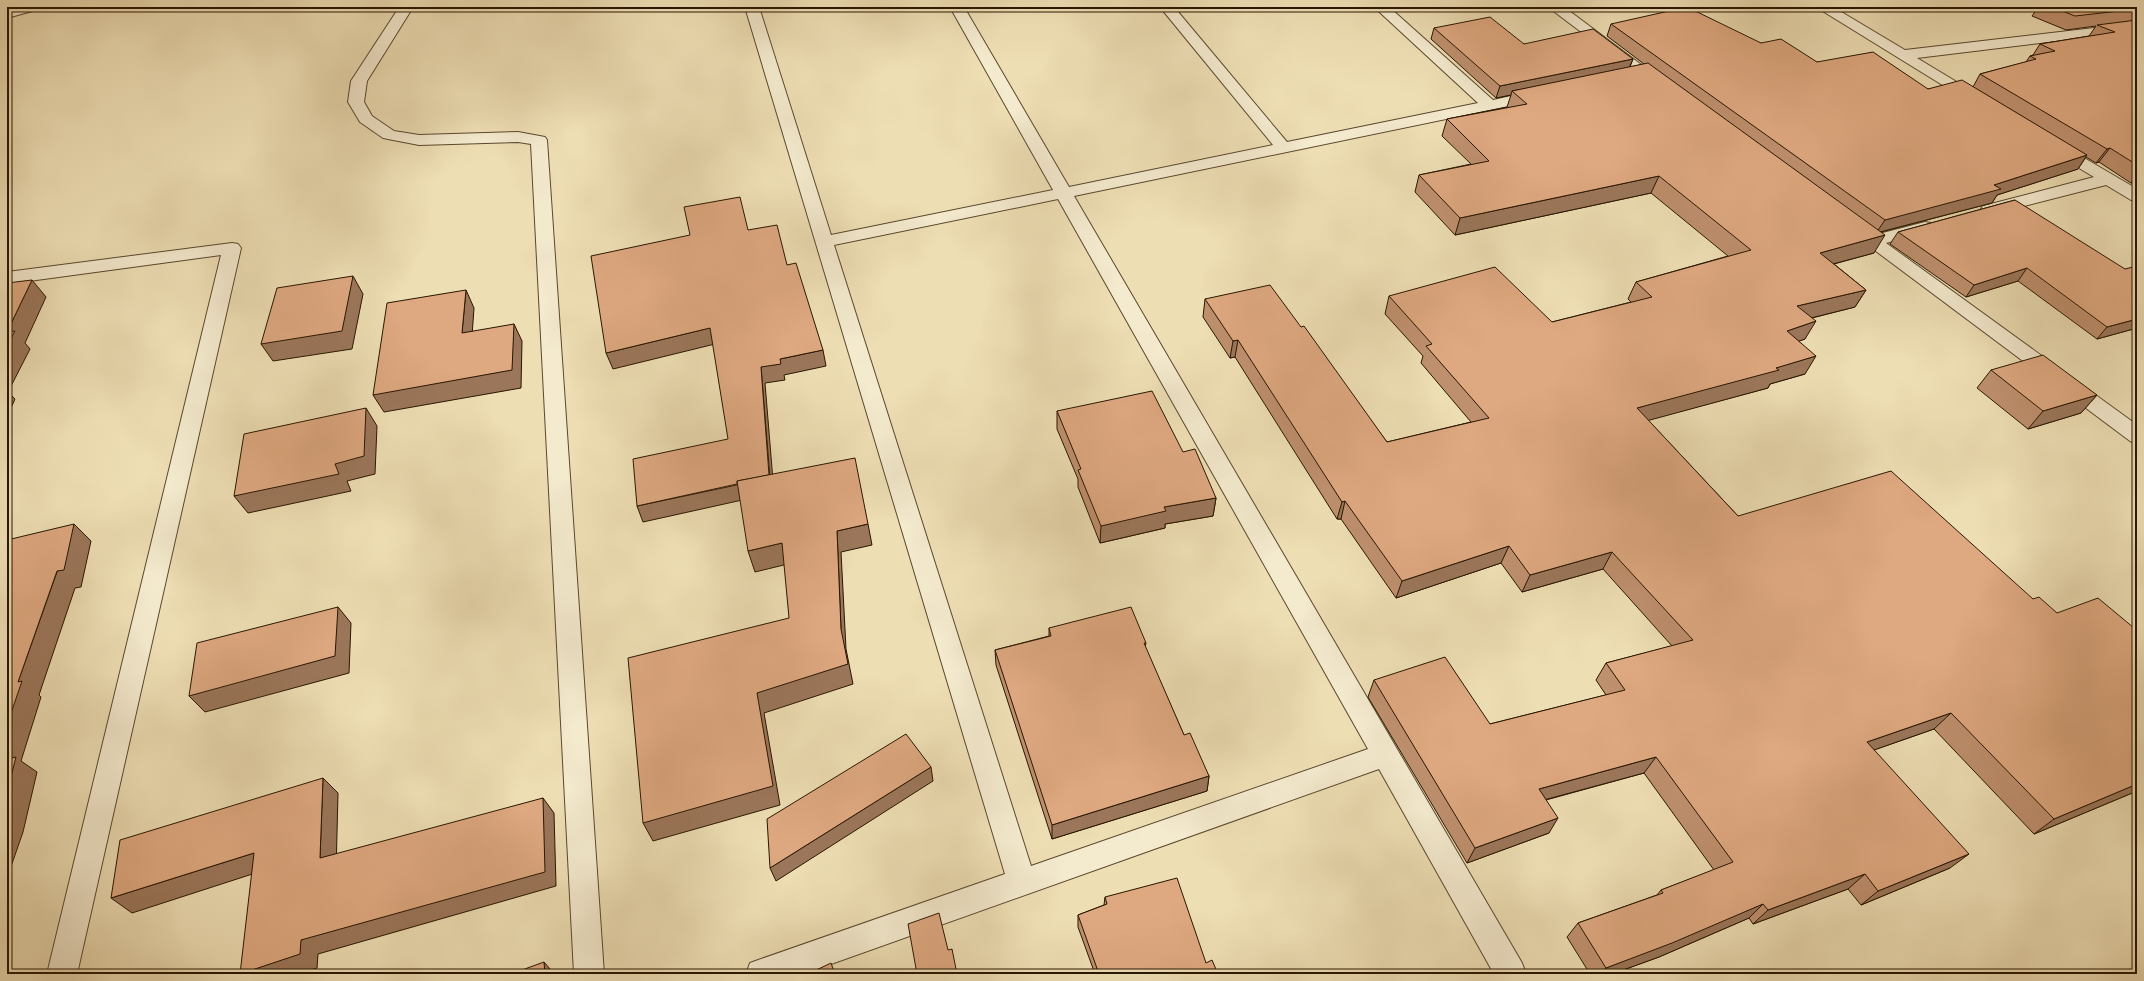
<svg xmlns="http://www.w3.org/2000/svg" width="2144" height="981" font-family="'Libre Bodoni',serif">
<rect width="100%" height="100%" fill="#eedeb4"/>
<filter id="stains"><feTurbulence type="fractalNoise" baseFrequency=".005" numOctaves="4"/><feColorMatrix values="0 0 0 0 .2 0 0 0 0 .09 0 0 0 0 .02 0 0 0 .5 -.17"/></filter>
<radialGradient id="worn" r=".72"><stop offset=".6" stop-color="#630" stop-opacity="0"/><stop offset="1" stop-color="#630" stop-opacity=".3"/></radialGradient>
<g fill="none" stroke-linecap="round" stroke-linejoin="round">
<g stroke="#5a482d" stroke-width="2">
<g id="minor">
<polygon points="16,7 38,7 36,10 7,18 7,10"/>
<path d="M 745,7 L 759,7 L 831,235 L 1053,190 L 950,7 L 964,7 L 1069,187 L 1273,145 L 1160,7 L 1174,7 L 1287,142 L 1478,103 L 1374,7 L 1389,7 L 1493,100 L 1538,90 L 1543,92 L 1546,95 L 1543,98 L 1538,100 L 1074,196 L 1522,963 L 1526,974 L 1494,974 L 1379,769 L 803,974 L 746,974 L 750,963 L 761,959 L 1005,874 ZM 1058,199 L 1368,749 L 1031,866 L 834,245 Z"/>
<polygon points="1548,7 1564,7 1667,84 1664,87 1654,87"/>
<polygon points="1816,7 1833,7 1905,50 2137,23 2137,31 1917,58 1980,96 1983,99 1980,102 1970,102"/>
<polygon points="403,8 410,12 367,81 364,102 372,116 394,131 419,135 518,132 545,137 547,140 604,974 574,974 531,144 518,142 419,145 383,138 360,122 348,102 351,81 398,9"/>
<polygon points="2056,143 2062,145 2137,189 2137,201 2131,200 2106,185 1989,215 1983,214 1980,210 1983,206 2094,177 2050,151 2048,148 2050,145"/>
<path d="M 1925,222 L 1931,223 L 1934,227 L 1931,231 L 1886,243 L 2137,425 L 2137,444 L 2130,441 L 1845,228 L 1848,224 C 1859,221 1866,228 1875,235 Z"/>
<polygon points="232,243 238,244 241,248 77,974 47,974 221,255 7,284 7,272"/>
</g>
</g>
<use href="#minor" fill="#f4eace" fill-rule="evenodd"/>
</g>
<g fill="#bf906e" stroke="#281600">
<polygon points="2032,7 2137,7 2137,182 2131,183 2099,162 2096,163 2086,157 2078,169 1997,195 1992,203 1881,232 1874,253 1834,264 1866,290 1855,307 1812,318 1805,339 1799,341 1805,374 1770,384 1768,388 1648,420 1738,516 2033,599 2057,613 2134,628 2137,626 2137,791 2034,834 1934,729 1874,750 1950,868 1861,905 1848,889 1753,924 1749,918 1659,957 1612,974 1590,974 1567,937 1578,923 1657,895 1661,890 1714,870 1644,773 1546,800 1549,833 1467,863 1368,697 1374,680 1490,724 1606,695 1596,680 1606,663 1672,646 1603,569 1522,592 1501,563 1396,598 1341,519 1337,519 1235,357 1230,358 1203,317 1205,299 1301,327 1387,442 1471,422 1421,363 1423,356 1385,314 1389,296 1552,322 1631,302 1628,299 1636,282 1728,256 1651,193 1455,235 1415,192 1419,175 1471,164 1442,136 1447,119 1507,107 1511,95 1496,98 1431,39 1434,28 1524,44 1633,59 1630,67 1644,64 1607,36 1611,24 1761,43 1817,62 1928,89 1973,87 1980,74 2026,62 2030,56 2033,55 2040,44 2089,36 2096,26 2066,30 2032,16 2037,9"/>
<polygon points="2015,200 2137,328 2097,339 2018,281 1966,297 1890,244 1898,232"/>
<polygon points="1991,370 2097,395 2081,413 2028,429 1977,388"/>
<polygon points="1057,411 1183,452 1216,498 1213,516 1165,524 1165,528 1100,543 1078,487 1078,479 1057,429"/>
<polygon points="1049,628 1146,643 1145,647 1184,735 1209,776 1207,791 1052,839 996,665 995,650 1049,636"/>
<polygon points="1105,897 1206,963 1218,974 1095,974 1078,927 1078,915 1104,905"/>
</g>
<g fill="#9b765a" stroke="#281600">
<polygon points="1633,59 1628,70 1512,91 1511,95 1496,98 1500,86"/>
<polygon points="2110,148 2099,162 2096,163 2107,149"/>
<polygon points="2087,155 2078,169 1997,195 1992,203 1876,233 1885,220"/>
<polygon points="2137,175 2137,182 2131,183"/>
<polygon points="1659,176 1651,193 1455,235 1460,218"/>
<polygon points="1885,235 1874,253 1810,270 1820,253"/>
<polygon points="2027,268 2018,281 1966,297 1974,285"/>
<polygon points="353,276 363,294 352,349 273,361 261,344"/>
<polygon points="32,280 46,297 25,343 30,349 8,392 15,399 7,417 7,332"/>
<polygon points="466,290 474,308 471,350 462,333"/>
<polygon points="1866,290 1855,307 1787,324 1797,306"/>
<polygon points="2137,319 2137,328 2097,339 2107,327"/>
<polygon points="1816,321 1805,339 1777,349 1787,331"/>
<polygon points="514,324 522,341 521,388 384,412 373,395"/>
<polygon points="710,328 715,344 613,369 606,353"/>
<polygon points="1238,340 1235,357 1230,358 1233,341"/>
<polygon points="823,350 826,366 784,375 785,380 765,383 774,493 643,522 637,506 770,478 761,367 780,359"/>
<polygon points="1816,356 1805,374 1770,384 1768,388 1628,426 1637,408"/>
<polygon points="2097,395 2081,413 2028,429 2043,411"/>
<polygon points="366,408 377,426 375,474 347,481 351,491 248,513 234,496 335,464"/>
<polygon points="1216,498 1213,516 1165,524 1165,528 1100,543 1101,526 1164,507"/>
<polygon points="1345,501 1341,519 1337,519 1342,502"/>
<polygon points="74,524 91,541 81,587 75,588 39,695 41,697 21,761 37,772 23,832 7,878 7,725 18,682"/>
<polygon points="868,524 872,545 841,552 846,649 853,684 764,713 780,805 653,841 643,823 757,693 841,629 837,531"/>
<polygon points="782,543 788,564 755,572 748,551"/>
<polygon points="1509,546 1501,563 1396,598 1402,581"/>
<polygon points="1612,552 1603,569 1522,592 1530,575"/>
<polygon points="338,607 351,623 349,673 205,712 189,696"/>
<polygon points="1951,713 1934,729 1851,758 1867,742"/>
<polygon points="1656,757 1644,773 1529,804 1539,789"/>
<polygon points="931,767 933,781 776,881 770,868"/>
<polygon points="1209,776 1207,791 1052,839 1052,825"/>
<polygon points="323,778 338,793 336,873 320,858"/>
<polygon points="2137,784 2137,791 2034,834 2054,819"/>
<polygon points="543,798 554,813 556,886 318,954 317,968 297,974 240,974 301,940"/>
<polygon points="1558,818 1549,833 1467,863 1475,848"/>
<polygon points="254,853 271,868 132,913 111,898"/>
<polygon points="1969,854 1950,868 1861,905 1878,891"/>
<polygon points="1865,874 1848,889 1753,924 1768,910"/>
<polygon points="1763,904 1749,918 1659,957 1612,974 1600,974 1606,968"/>
<polygon points="544,962 550,969 551,974 545,974"/>
</g>
<g fill="#dea880" stroke="#281600">
<polygon points="1687,7 1761,43 1781,39 1817,62 1873,52 1928,89 1962,80 2087,155 1994,185 2001,189 1885,220 1611,24"/>
<polygon points="2052,7 2137,7 2137,9 2075,16"/>
<polygon points="1490,17 1524,44 1593,29 1633,59 1500,86 1434,28"/>
<polygon points="2137,20 2137,165 2110,148 2107,149 1980,74 2036,59 2030,56 2055,51 2040,44 2115,32 2097,25"/>
<polygon points="1648,63 1885,235 1820,253 1866,290 1797,306 1816,321 1787,331 1816,356 1776,368 1779,370 1637,408 1738,516 1891,471 2033,599 2039,597 2057,613 2098,598 2134,628 2137,626 2137,784 2054,819 1951,713 1867,742 1969,854 1878,891 1865,874 1768,910 1763,904 1672,943 1606,968 1578,923 1663,893 1661,890 1733,862 1656,757 1539,789 1558,818 1475,848 1374,680 1445,657 1490,724 1625,690 1606,663 1693,640 1612,552 1530,575 1509,546 1402,581 1345,501 1342,502 1238,340 1233,341 1205,299 1270,285 1301,327 1304,326 1387,442 1489,418 1426,346 1432,344 1389,296 1495,267 1552,322 1652,297 1636,282 1751,250 1659,176 1460,218 1419,175 1489,161 1447,119 1527,104 1512,91"/>
<polygon points="740,197 748,230 777,225 787,265 796,263 823,350 780,359 781,364 761,367 769,475 737,481 737,484 637,506 633,459 728,439 710,328 606,353 591,256 690,235 684,207"/>
<polygon points="2015,200 2125,269 2137,266 2137,319 2107,327 2027,268 1974,285 1898,232"/>
<polygon points="353,276 342,331 261,344 277,288"/>
<polygon points="32,280 7,332 7,283"/>
<polygon points="466,290 462,333 514,324 512,370 373,395 387,303"/>
<polygon points="15,331 7,346 7,332"/>
<polygon points="2043,355 2097,395 2043,411 1991,370"/>
<polygon points="1152,391 1183,452 1195,449 1216,498 1164,507 1166,511 1101,526 1078,470 1081,469 1057,411"/>
<polygon points="366,408 364,456 335,464 339,474 234,496 244,434"/>
<polygon points="855,458 868,524 837,531 841,629 848,664 757,693 773,786 643,823 628,658 789,618 782,543 748,551 737,481"/>
<polygon points="74,524 64,570 57,571 18,682 22,681 7,725 7,540"/>
<polygon points="338,607 335,656 189,696 197,643"/>
<polygon points="1131,607 1146,643 1144,643 1184,735 1190,733 1209,776 1052,825 995,650 1051,636 1049,628"/>
<polygon points="906,734 931,767 770,868 767,819"/>
<polygon points="16,757 7,793 7,759"/>
<polygon points="323,778 320,858 543,798 545,872 301,940 300,954 240,974 254,853 111,898 120,840"/>
<polygon points="1177,878 1206,963 1212,960 1218,974 1099,974 1078,915 1107,904 1105,897"/>
<polygon points="939,913 948,950 952,949 957,974 917,974 908,924"/>
<polygon points="544,962 545,974 511,974"/>
<polygon points="831,963 835,974 808,974"/>
</g>
<rect width="2144" height="981" fill="none" stroke="#eedeb4" stroke-width="24"/>
<rect x="8" y="8" width="2128" height="965" fill="none" stroke="#281600" stroke-width="2"/>
<rect x="12" y="12" width="2120" height="957" fill="none" stroke="#281600"/>
<rect width="100%" height="100%" filter="url(#stains)"/>
<rect width="100%" height="100%" fill="url(#worn)"/>
</svg>
